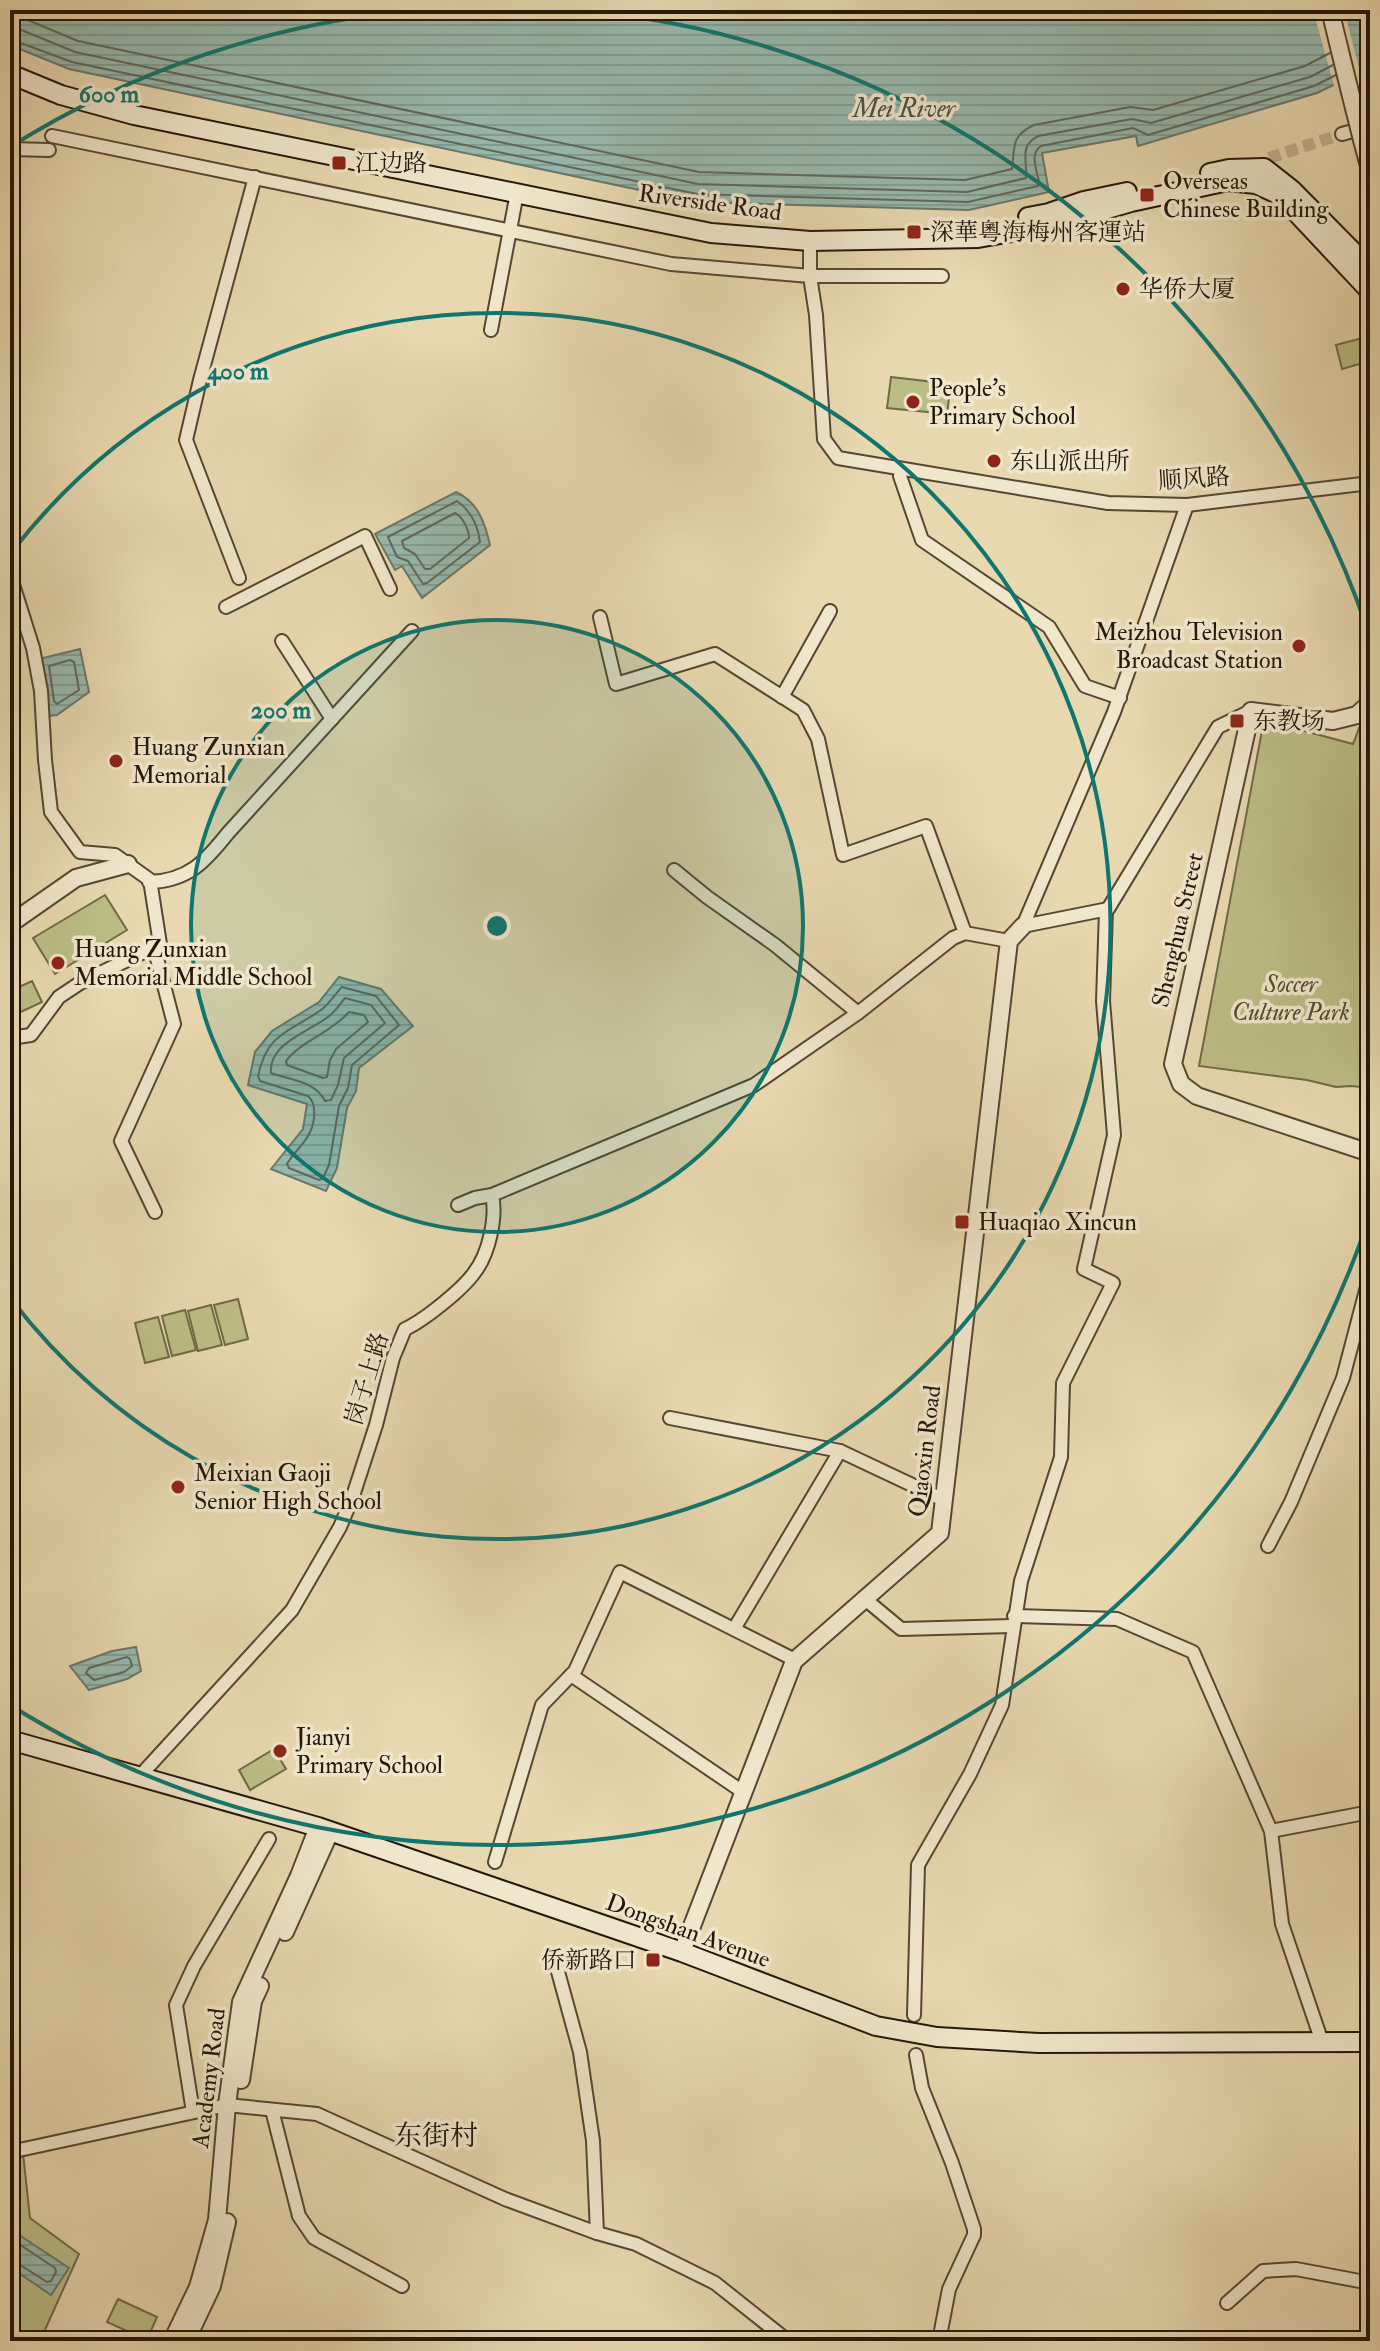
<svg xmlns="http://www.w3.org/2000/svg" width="1380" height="2351" font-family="'IM FELL Double Pica','Noto Serif SC',serif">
<defs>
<pattern id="water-rules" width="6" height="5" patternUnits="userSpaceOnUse" patternTransform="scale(2)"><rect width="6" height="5" fill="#97b9ad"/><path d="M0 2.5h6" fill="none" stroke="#829e94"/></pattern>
</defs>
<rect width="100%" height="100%" fill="#e8d8af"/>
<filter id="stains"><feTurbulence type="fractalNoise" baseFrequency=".0025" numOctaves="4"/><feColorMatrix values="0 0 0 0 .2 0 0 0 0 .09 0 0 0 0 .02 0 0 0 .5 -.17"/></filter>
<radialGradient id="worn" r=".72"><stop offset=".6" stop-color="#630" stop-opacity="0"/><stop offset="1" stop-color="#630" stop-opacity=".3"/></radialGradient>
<g fill="#bcbd86" stroke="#706a48" stroke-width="2">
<polygon points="1370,336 1370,361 1342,369 1336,345"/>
<polygon points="891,377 951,384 947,414 887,408"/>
<polygon points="1370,699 1370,1088 1351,1086 1336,1087 1307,1080 1199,1066 1264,720 1353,744"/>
<polygon points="105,895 127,930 55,974 33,938"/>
<polygon points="32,981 42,1002 10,1017 10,991"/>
<polygon points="238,1299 248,1339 225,1345 214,1305"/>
<polygon points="211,1305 222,1345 198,1351 188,1311"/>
<polygon points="185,1310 196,1350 172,1356 162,1316"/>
<polygon points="158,1317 169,1357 145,1363 135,1323"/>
<polygon points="274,1749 286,1769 250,1790 239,1770"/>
<polygon points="23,2153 30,2218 79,2254 40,2341 35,2341 10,2328 10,2156"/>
<polygon points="118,2299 157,2317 147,2340 107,2322"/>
</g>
<g fill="url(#water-rules)" stroke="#69786c" stroke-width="2">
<polygon points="10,10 1370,10 1370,63 1360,72 1317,93 1138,146 1136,136 1042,153 1049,192 969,210 696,202 69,69 10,45"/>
<path d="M 456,492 C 478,502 485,523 490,545 L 422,598 L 402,566 L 395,570 L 375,534 Z"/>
<polygon points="80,649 89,692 57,715 49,716 39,659"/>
<polygon points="339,977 381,989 413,1026 359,1068 356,1091 347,1108 337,1168 326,1191 271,1169 303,1129 307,1104 248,1085 255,1052 272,1031 319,1002"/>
<polygon points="136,1647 141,1671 127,1679 89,1690 70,1666 112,1651"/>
<polygon points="10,2229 69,2268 51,2295 10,2267"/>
</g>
<polygon fill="#e8d8af" points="1313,10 1344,10 1361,75 1335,89"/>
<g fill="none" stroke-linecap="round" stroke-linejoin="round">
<g stroke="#5e685c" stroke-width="2">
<path d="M 10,16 L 23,18 L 78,41 L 699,172 L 965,180 L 1012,169 C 1015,148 1010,136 1034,125 L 1130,107 L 1153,110 L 1305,66 L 1330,53"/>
<path d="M 10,28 L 19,29 L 75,52 L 698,184 L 967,192 L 1026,178 C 1028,161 1018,147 1038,136 L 1132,119 L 1151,123 L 1310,77 L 1333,65"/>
<path d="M 10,39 L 72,62 L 697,194 L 968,202 L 1038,186 L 1039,182 C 1037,170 1029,154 1041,146 L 1133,128 L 1148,135 L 1314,86 L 1336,75"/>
<path d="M 457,501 C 471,511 478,525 480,542 L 427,583 L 423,584 L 408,561 L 397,557 L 388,537 Z"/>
<path d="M 455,513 C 463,517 469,530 469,538 L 430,569 L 425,569 L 415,554 L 404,548 L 402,541 Z"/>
<polygon points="70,660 74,662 79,690 57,704 54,701 49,666"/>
<path d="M 342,987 L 376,996 L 399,1025 L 352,1065 L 348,1088 L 339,1106 L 329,1165 L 323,1178 L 319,1180 L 289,1168 L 287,1164 C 293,1153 305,1144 310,1132 C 315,1122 317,1103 308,1096 L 260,1081 L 258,1076 C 267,1033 288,1033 321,1010 C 329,1004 335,994 342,987 Z"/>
<path d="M 345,998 L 371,1005 L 385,1023 L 344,1058 L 338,1085 L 331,1100 L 325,1101 C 315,1081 290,1080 271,1073 C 268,1044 308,1032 328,1017 C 335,1012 340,1004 345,998 Z"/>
<path d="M 349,1012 L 364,1015 L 368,1022 L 336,1049 L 330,1060 L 327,1077 L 323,1078 L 287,1065 L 286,1061 C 301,1041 331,1033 349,1012 Z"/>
<polygon points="127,1657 130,1659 132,1666 124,1672 94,1680 86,1673 89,1668"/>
<polyline points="10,2238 55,2268 56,2272 51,2281 47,2282 17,2263 10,2261"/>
</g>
<polyline stroke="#c1b18e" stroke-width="12" stroke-dasharray="12 6" stroke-linecap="butt" points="1269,158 1342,134"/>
<g stroke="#554733" stroke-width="16">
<g id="minor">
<polyline points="1342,134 1370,126"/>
<polyline points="52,136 671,264 810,276 942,276"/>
<polyline points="10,149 49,150"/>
<polyline points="810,241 810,276 816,315 824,439 838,458 1108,503 1187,505 1370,483"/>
<polyline points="491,330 517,193"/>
<polyline points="900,476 922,540 1049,627 1085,686 1120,698"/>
<polyline points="1187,505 1114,712 1023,926 1108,909 1218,727 1251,711"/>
<polyline points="10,575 33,648 41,691 45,760 51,812 80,852 115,855 150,880 160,944 80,983 59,997 31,1035 10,1038"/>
<polyline points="239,578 186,440 200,380 255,177"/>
<polyline points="226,607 365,536 390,589"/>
<polyline points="600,617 616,684 715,654 803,710 818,739 843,855 926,826 965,933"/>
<polyline points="282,641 332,719"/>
<polyline points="782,697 830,611"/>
<polyline points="674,870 707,897 775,945 858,1013"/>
<path d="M 149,882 C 188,881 205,862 228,833 L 412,631"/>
<polyline points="154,947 174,1024 121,1141 155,1212"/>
<polyline points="458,1205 475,1198 492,1195 754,1085 858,1013 953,938 965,933 1009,941"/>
<polyline points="670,1418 840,1451 944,1500"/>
<polyline points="1268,1546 1291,1502 1343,1378 1370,1275"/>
<polyline points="865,1599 901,1629 1012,1626"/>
<polyline points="1014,1616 1117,1619 1193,1652 1271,1831 1282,1924 1322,2042"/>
<polyline points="734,1629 840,1451"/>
<polyline points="571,1675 743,1792"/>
<path d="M 139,1777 L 292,1610 L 340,1527 L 353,1496 L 376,1425 L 393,1358 L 405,1329 C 423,1321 462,1290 474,1273 C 489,1254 497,1217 492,1195"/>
<polyline points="1271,1831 1370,1812"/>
<polyline points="495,1862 542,1705 575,1671 620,1572 795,1660"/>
<polyline points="557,1968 580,2052 593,2141 597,2233"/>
<polyline points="914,2015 918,1865 970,1774 1002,1705 1021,1581 1061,1457 1063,1383 1113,1283 1084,1269 1114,1135 1103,1001 1106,910"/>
<polyline points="916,2055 922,2088 952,2163 974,2229 974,2235 949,2289 939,2341"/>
<polyline points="272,2110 299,2216 314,2238 402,2286"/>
<polyline points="193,2112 176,2005 194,1966 269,1839"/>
<polyline points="10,2152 227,2105 317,2114 505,2199 597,2233 636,2244 715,2283 788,2341"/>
<polyline points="1227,2303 1263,2271 1296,2269 1370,2283"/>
</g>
</g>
<g stroke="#554733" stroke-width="20">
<g id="tertiary">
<polyline points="1330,10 1349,88"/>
<polyline points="1362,140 1370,170"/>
<polyline points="1370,703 1357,715 1333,721 1251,711 1173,1064 1181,1084 1197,1096 1370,1153"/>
<polyline points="10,924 76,878 128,864"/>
<polyline points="285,1932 330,1832"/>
<polyline points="682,1952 794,1661 940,1533 1009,941 1023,926"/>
<polyline points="241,2080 253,2001 260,1986"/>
<polyline points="172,2341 198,2287 217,2220 227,2105 241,2002 299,1876 318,1827"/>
<polyline points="186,2341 212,2286 227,2222"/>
</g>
</g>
<g stroke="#24170a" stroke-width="22">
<g id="secondary">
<polyline points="10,74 61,95 134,115 711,233 810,241 978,238 1055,224 1131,202 1228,181 1256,184 1280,195 1370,291"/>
<polyline points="1210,173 1229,169 1264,168 1292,190 1370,269"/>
<polyline points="1028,217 1049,213 1084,201 1127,192"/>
<polyline points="10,1740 318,1827 682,1952 876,2026 937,2037 1039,2043 1370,2042"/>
</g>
</g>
<use href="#minor" stroke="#f0e6cb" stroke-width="12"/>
<use href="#tertiary" stroke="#f0e6cb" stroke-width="16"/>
<use href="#secondary" stroke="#f0e6cb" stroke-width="18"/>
<g stroke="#554733" stroke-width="20" stroke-linecap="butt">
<polyline id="tertiary-bridge" points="1349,88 1362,140"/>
</g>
<use href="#tertiary-bridge" stroke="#f0e6cb" stroke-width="16"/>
</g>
<circle cx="497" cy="926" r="306" fill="#0f766e" fill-opacity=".12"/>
<g fill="none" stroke="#0f766e" stroke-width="4">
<circle cx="497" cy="926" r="306"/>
<path d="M11 553A613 613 0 1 1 11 1299"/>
<path d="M1369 1218A919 919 0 0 1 10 1705M10 147A919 919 0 0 1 417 10M577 10A919 919 0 0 1 1369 634"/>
</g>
<g fill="#8f2418" stroke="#f0e6cb" stroke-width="3">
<rect x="331" y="155" width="16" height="16" rx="4"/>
<rect x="1139" y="187" width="16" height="16" rx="4"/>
<rect x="906" y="224" width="16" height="16" rx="4"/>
<circle cx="1123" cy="289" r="8"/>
<circle cx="913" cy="402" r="8"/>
<circle cx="994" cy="461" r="8"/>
<circle cx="1299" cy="646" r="8"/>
<rect x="1229" y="713" width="16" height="16" rx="4"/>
<circle cx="116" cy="761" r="8"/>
<circle cx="58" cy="963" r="8"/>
<rect x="954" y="1214" width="16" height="16" rx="4"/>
<circle cx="178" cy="1487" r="8"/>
<circle cx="280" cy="1751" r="8"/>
<rect x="645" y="1952" width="16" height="16" rx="4"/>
</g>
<g text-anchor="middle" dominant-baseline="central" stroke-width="7" stroke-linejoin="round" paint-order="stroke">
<g font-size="24" fill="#24170a" stroke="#f0e6cb" text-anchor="start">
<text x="355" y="163">江边路</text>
<text x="1163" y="181">Overseas<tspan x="1163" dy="28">Chinese Building</tspan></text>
<text x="930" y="232">深華粵海梅州客運站</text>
<text x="1139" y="289">华侨大厦</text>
<text x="929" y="388">People's<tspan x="929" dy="28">Primary School</tspan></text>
<text x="1010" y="461">东山派出所</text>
<text x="1283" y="632" text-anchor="end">Meizhou Television<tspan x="1283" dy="28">Broadcast Station</tspan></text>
<text x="1253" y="721">东教场</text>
<text x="132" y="747">Huang Zunxian<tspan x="132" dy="28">Memorial</tspan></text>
<text x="74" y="949">Huang Zunxian<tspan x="74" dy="28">Memorial Middle School</tspan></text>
<text x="978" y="1222">Huaqiao Xincun</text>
<text x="194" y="1473">Meixian Gaoji<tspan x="194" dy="28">Senior High School</tspan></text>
<text x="296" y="1737">Jianyi<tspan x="296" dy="28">Primary School</tspan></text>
<text x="637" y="1960" text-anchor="end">侨新路口</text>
</g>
<g font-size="24" fill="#24170a" stroke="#f0e6cb">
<text transform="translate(710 203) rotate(8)">Riverside Road</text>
<text transform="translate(1194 479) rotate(-4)">顺风路</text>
<text transform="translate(1178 930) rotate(-77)">Shenghua Street</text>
<text transform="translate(367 1379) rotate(-73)">岗子上路</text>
<text transform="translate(925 1451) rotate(-83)">Qiaoxin Road</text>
<text transform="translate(688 1931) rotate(20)">Dongshan Avenue</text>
<text transform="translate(209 2078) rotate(-83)">Academy Road</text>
</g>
<g font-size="24" font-style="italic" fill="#52492f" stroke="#f0e6cb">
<text x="1291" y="984">Soccer<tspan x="1291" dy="28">Culture Park</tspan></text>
</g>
<g font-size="26" font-style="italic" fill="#4c5043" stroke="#f0e6cb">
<text x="904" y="109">Mei River</text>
</g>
<g font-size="28" fill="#24170a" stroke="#f0e6cb">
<text x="436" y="2136">东街村</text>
</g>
</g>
<circle cx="497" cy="926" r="12" fill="#0f766e" stroke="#f0e6cb" stroke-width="4"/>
<g font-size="24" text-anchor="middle" font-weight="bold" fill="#0f766e" stroke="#f0e6cb" stroke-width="7" stroke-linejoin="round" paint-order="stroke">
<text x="109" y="102">600 m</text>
<text x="238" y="379">400 m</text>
<text x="281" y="718">200 m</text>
</g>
<rect width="1380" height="2351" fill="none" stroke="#e8d8af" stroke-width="40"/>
<rect x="12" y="12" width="1356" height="2327" fill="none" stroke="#24170a" stroke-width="4"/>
<rect x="20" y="20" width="1340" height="2311" fill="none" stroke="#24170a" stroke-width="2"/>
<rect width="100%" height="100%" filter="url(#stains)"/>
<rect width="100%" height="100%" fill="url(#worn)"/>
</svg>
